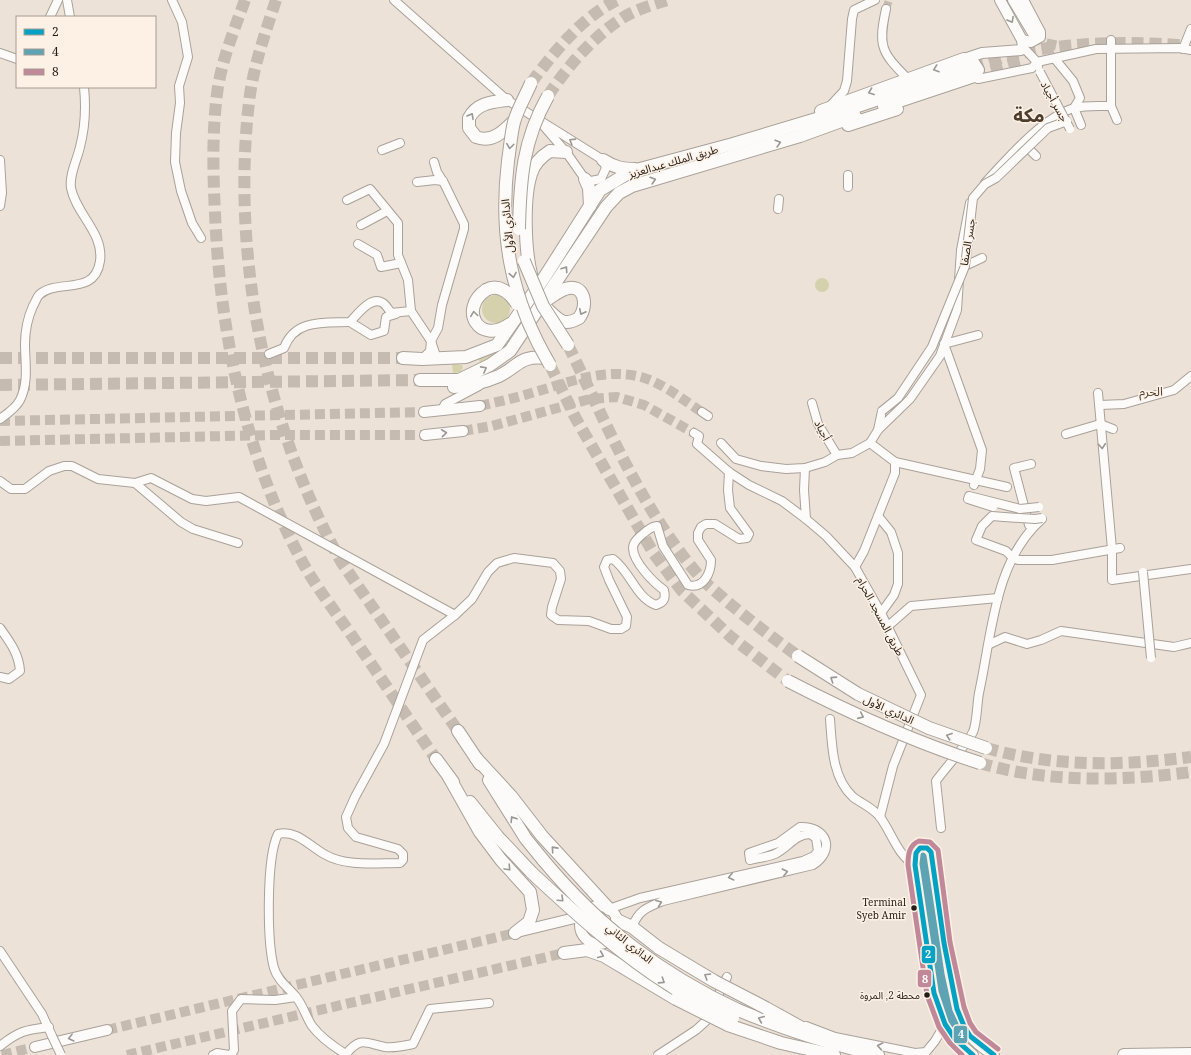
<svg xmlns="http://www.w3.org/2000/svg" width="1191" height="1055" font-family="'Noto Serif','Noto Sans Arabic',serif">
<rect width="100%" height="100%" fill="#ede2d8"/>
<g fill="#d4d1ac">
<circle cx="822" cy="285" r="7"/>
<circle cx="496" cy="309" r="14"/>
<polygon points="511,341 497,355 481,364 478,358 495,351"/>
<polygon points="452,364 462,365 463,368 460,372 453,373"/>
</g>
<g fill="none" stroke-linecap="round" stroke-linejoin="round">
<polyline stroke="#c5bbb1" stroke-width="8" stroke-dasharray="8 4" stroke-linecap="butt" points="886,9 889,0"/>
<g stroke="#c5bbb1" stroke-width="10" stroke-dasharray="10 5" stroke-linecap="butt">
<polyline points="1034,35 1045,43 1063,47"/>
<path d="M 480,406 C 496,402 512,399 528,394 C 564,384 603,367 641,377 C 663,383 683,400 702,412"/>
<polyline points="0,421 424,412"/>
<polyline points="463,431 492,426 590,399 617,397 644,405 694,433"/>
<polyline points="0,441 272,435 425,435"/>
<polyline points="107,1030 515,933"/>
<polyline points="2,1055 35,1047"/>
<polyline points="127,1055 564,953"/>
</g>
<g stroke="#c5bbb1" stroke-width="12" stroke-dasharray="12 6" stroke-linecap="butt">
<path d="M 245,0 C 234,30 221,62 217,94 C 212,134 213,174 215,213 C 220,336 247,465 308,572 C 321,593 336,613 350,633 C 379,675 407,717 436,759"/>
<path d="M 276,0 C 265,34 253,67 249,102 C 231,256 266,429 342,563 L 458,731"/>
<path d="M 972,67 C 991,62 1011,54 1031,51 C 1075,42 1141,41 1186,46"/>
<polyline points="974,76 1023,61"/>
<path d="M 531,83 C 555,51 581,18 617,0"/>
<path d="M 548,96 C 566,68 593,37 621,19 C 634,10 652,5 667,0"/>
<path d="M 568,345 C 607,425 642,511 701,578 C 708,586 717,592 724,599 C 748,619 773,638 798,656"/>
<polyline points="0,358 403,358"/>
<polyline points="550,365 575,417 654,554 682,591 731,637 788,681"/>
<polyline points="0,385 420,380"/>
<path d="M 986,748 C 1053,767 1122,766 1191,757"/>
<path d="M 980,763 C 1046,783 1124,781 1191,772"/>
</g>
<g stroke="#a9a199" stroke-width="10">
<g id="minor">
<polyline points="67,0 70,17"/>
<polyline points="172,0 182,22 188,57 179,86 180,103 176,133 175,162 181,191 192,223 201,238"/>
<polyline points="394,0 507,100 603,160 606,168 601,179 591,181 585,179 566,152 541,123"/>
<path d="M 886,9 C 878,46 881,52 907,78"/>
<polyline points="50,17 58,0"/>
<polyline points="1111,40 1111,106 1117,120"/>
<polyline points="1023,47 1037,62 1038,66"/>
<polyline points="1183,49 1191,29"/>
<polyline points="0,53 17,59"/>
<polyline points="1055,59 1073,81 1080,98 1074,108 1081,125"/>
<polyline points="978,79 1032,68 1037,62 1096,49 1179,48 1191,50"/>
<polyline points="830,106 844,91 847,81 852,19 854,10 875,0"/>
<polyline points="1024,144 1036,156"/>
<polyline points="382,150 400,143"/>
<polyline points="0,160 2,193 0,206"/>
<polyline points="848,175 848,187"/>
<polyline points="417,182 435,180 443,181"/>
<path d="M 985,183 C 1007,159 1043,117 1074,108 C 1086,105 1099,106 1111,106"/>
<polyline points="347,200 370,189 398,223 398,255 408,280 411,311 431,341 437,359"/>
<polyline points="778,209 779,199"/>
<polyline points="361,225 387,211"/>
<polyline points="358,244 377,255 381,267 401,263"/>
<polyline points="965,266 982,258"/>
<polyline points="350,322 371,335 384,331 386,317 396,314"/>
<path d="M 269,354 L 284,348 C 295,319 323,323 350,322 C 357,315 371,295 383,303 C 386,305 389,310 391,313 L 411,311"/>
<polyline points="422,359 430,351 431,341 438,328 442,305 464,229 464,224 444,183 437,172 434,162"/>
<polyline points="1098,393 1112,549 1112,580 1191,569"/>
<polyline points="812,403 818,424 837,455"/>
<polyline points="1100,405 1124,404 1174,390 1191,376"/>
<polyline points="442,410 445,404 479,386"/>
<polyline points="702,412 708,416"/>
<path d="M 0,419 C 7,414 16,408 20,400 C 29,382 25,363 25,344 C 25,331 28,317 33,306 C 35,303 37,297 39,295 C 57,278 95,297 100,261 C 104,233 76,214 71,188 C 69,175 77,160 80,147 C 85,128 86,107 84,87"/>
<polyline points="878,430 882,411"/>
<polyline points="694,433 699,436 697,444 729,472 749,485 782,501 806,519 826,536 855,567 881,613 921,695 893,766 880,817"/>
<polyline points="1066,434 1100,424 1113,429"/>
<polyline points="721,443 736,459 761,466 786,469 805,468 825,462 837,455 852,453 870,443 878,430 910,399 940,356 957,310 961,250 970,203"/>
<polyline points="870,443 895,462 1007,487"/>
<polyline points="805,468 804,490 806,519"/>
<polyline points="0,481 11,489 25,489 49,471 64,466 72,466 98,479 135,483 181,522 193,529 238,543"/>
<polyline points="135,483 151,478 192,499 206,501 239,497 455,615"/>
<polyline points="974,485 980,469 982,450 944,344 978,335"/>
<polyline points="878,516 891,532 898,553 898,584 894,595 881,613"/>
<polyline points="1004,517 992,516 982,526 976,540 1006,551 1012,557 1018,560 1052,560 1120,548"/>
<polyline points="1029,525 1014,468 1031,464"/>
<polyline points="855,567 864,551 895,473 895,462"/>
<polyline points="887,627 911,606 998,598"/>
<path d="M 0,628 C 10,642 19,654 20,671 L 9,679 L 0,677"/>
<polyline points="990,644 1005,637 1027,644 1041,640 1061,631 1174,647 1191,643"/>
<path d="M 830,719 C 832,745 832,778 853,797 C 862,804 872,807 880,817 C 892,833 897,855 915,865"/>
<path d="M 941,828 L 936,781 C 947,766 965,747 973,732 C 977,723 977,703 979,693 C 992,634 994,561 1042,519"/>
<path d="M 609,909 L 640,898 L 803,861 L 814,856 L 818,851 L 816,838 L 810,834 C 795,834 788,848 775,854 C 768,857 758,858 750,860 L 749,853 L 778,843 L 800,827 C 827,826 836,850 813,865 L 663,901 C 646,908 639,910 632,927"/>
<polyline points="0,951 42,1014 52,1036"/>
<polyline points="806,1026 835,1037 915,1053 926,1052 935,1041 945,1024"/>
<path d="M 0,1046 C 19,1031 25,1030 49,1027"/>
<path d="M 346,1054 C 361,1036 365,1043 385,1047 C 394,1048 404,1046 413,1044 L 430,1009 L 489,1003"/>
<polyline points="213,1055 217,1053 229,1055"/>
<polyline points="231,1055 234,1050 232,1011 241,999 275,1000 296,997"/>
<path d="M 347,1055 C 334,1047 321,1038 312,1026 C 306,1017 303,1005 296,997 C 288,987 278,981 274,968 C 267,942 266,858 278,834 C 297,830 308,845 324,854 C 346,867 375,863 400,863 L 403,860 L 403,854 L 398,849 L 356,837 L 348,828 L 346,817 L 355,797 L 384,744 L 423,640 L 455,615 L 472,599 L 488,572 L 497,563 L 514,558 L 553,563 L 560,571 L 561,579 L 552,607 L 551,615 L 558,620 L 589,621 L 611,629 L 621,629 L 626,626 L 627,617 L 609,580 L 604,567 L 607,560 L 613,559 C 630,571 636,598 656,605 C 664,602 666,599 664,590 C 654,583 633,562 633,548 C 633,542 639,537 644,533 C 648,530 652,526 657,526 L 663,546 L 688,585 C 703,589 711,574 711,560 L 698,540 L 698,533 L 701,527 L 706,524 L 715,524 L 739,539 L 747,538 L 749,534 L 730,508 L 728,490 L 729,472"/>
<polyline points="658,1055 696,1030 706,1021 727,977"/>
</g>
</g>
<g stroke="#a9a199" stroke-width="12">
<g id="major">
<polyline points="1000,0 1022,40 1031,42 1040,37 1040,32 1023,0"/>
<polyline points="1013,0 1034,35"/>
<polyline points="964,59 982,53 1021,50 1023,47 1022,40"/>
<polyline points="424,412 480,406"/>
<polyline points="425,435 463,431"/>
<circle cx="599" cy="925" r="19"/>
<polyline points="517,932 583,916"/>
<polyline points="35,1047 107,1030"/>
<path d="M 973,1055 L 955,1039 L 945,1024 L 934,993 L 915,865 C 914,854 918,839 931,852 C 936,893 941,933 949,973 C 953,989 955,1006 961,1020 C 967,1036 980,1047 994,1055"/>
</g>
</g>
<g stroke="#a9a199" stroke-width="14">
<g id="highway">
<path d="M 507,100 C 492,102 477,103 469,118 L 469,128 L 476,137 C 492,143 503,132 514,121"/>
<polyline points="884,106 974,76"/>
<polyline points="821,111 964,59 972,61 978,70"/>
<polyline points="848,125 897,109"/>
<path d="M 603,160 C 614,167 622,169 635,169"/>
<polyline points="585,179 589,188 590,206"/>
<path d="M 531,274 C 525,250 523,198 531,174 C 534,164 542,156 550,151 L 566,152"/>
<path d="M 486,290 C 458,309 479,346 510,324"/>
<path d="M 547,309 C 559,320 563,327 579,318 C 589,305 584,282 565,289 C 559,291 553,296 548,299"/>
<polyline points="403,358 422,359 466,357 497,345 544,278 600,190 625,175 640,169 733,144 843,111 972,67"/>
<polyline points="420,380 459,380 490,365 510,351 606,207 619,193 632,186 800,136 855,116"/>
<path d="M 454,387 C 469,386 485,382 499,376 C 519,366 520,355 546,358"/>
<polyline points="458,731 480,764"/>
<polyline points="476,758 511,796 542,836 609,909"/>
<polyline points="436,759 453,782"/>
<polyline points="449,777 480,832 501,860 530,892 533,910 529,922 515,933"/>
<polyline points="489,780 526,839 544,861"/>
<polyline points="470,802 498,837 532,873"/>
<polyline points="617,920 632,927 659,948"/>
<polyline points="564,953 587,950 604,956 676,999"/>
<polyline points="766,1008 811,1033"/>
<path d="M 738,1010 C 784,1029 830,1044 878,1055"/>
<polyline points="728,1025 781,1043 834,1055"/>
<polyline points="1124,1055 1191,1054"/>
</g>
</g>
<use href="#minor" stroke="#fcfbf9" stroke-width="8"/>
<use href="#major" stroke="#fcfbf9" stroke-width="10"/>
<use href="#highway" stroke="#fcfbf9" stroke-width="12"/>
<g stroke="#a9a199" stroke-width="10" stroke-linecap="butt">
<g id="minor-bridge">
<polyline points="1040,72 1070,129"/>
<polyline points="882,411 898,398 932,347 965,266 973,198 985,184 996,178 1048,128 1067,121"/>
<polyline points="993,507 968,499 969,496 1020,509 1039,507"/>
<polyline points="1004,517 1035,519 1042,518"/>
<polyline points="1143,572 1151,658"/>
<polyline points="52,1036 61,1055"/>
</g>
</g>
<g stroke="#a9a199" stroke-width="14" stroke-linecap="butt">
<g id="highway-bridge">
<path d="M 531,83 C 526,95 518,108 514,122 C 511,134 510,148 508,161 C 499,236 511,299 550,365"/>
<path d="M 519,229 C 520,179 523,140 548,96"/>
<polyline points="524,261 543,306 568,345"/>
<path d="M 486,290 C 499,283 510,293 517,304"/>
<polyline points="798,656 858,694 929,728 986,748"/>
<path d="M 788,681 C 850,713 914,742 980,763"/>
<path d="M 544,861 C 599,927 661,974 738,1010"/>
<path d="M 532,873 C 576,914 620,954 671,986 C 690,999 712,1008 733,1018"/>
<polyline points="659,948 714,981 766,1008"/>
<polyline points="676,999 728,1025"/>
</g>
</g>
<use href="#minor-bridge" stroke="#fcfbf9" stroke-width="8"/>
<use href="#highway-bridge" stroke="#fcfbf9" stroke-width="12"/>
<g stroke="#fdf1e5" stroke-width="8">
<polyline id="bus-1" points="973,1055 955,1039 945,1024 934,993 915,865 916,853 920,848 927,848 931,852 944,943 957,1009 964,1026 970,1036 994,1055"/>
</g>
<g stroke="#fdf1e5" stroke-width="8">
<polygon id="bus-2" points="923,855 924,856 942,974 950,1011 961,1035 951,1021 941,991 922,864"/>
</g>
<g stroke="#fdf1e5" stroke-width="8">
<path id="bus-3" d="M 962,1055 L 950,1043 L 939,1027 L 927,995 L 908,865 C 908,855 909,845 919,841 L 930,842 L 938,850 L 950,942 L 964,1007 L 970,1023 L 976,1032 L 998,1049"/>
</g>
<use href="#bus-1" stroke="#02a2c5" stroke-width="5"/>
<use href="#bus-2" stroke="#5ea3b4" stroke-width="5"/>
<use href="#bus-3" stroke="#c08898" stroke-width="5"/>
</g>
<defs><path id="oneway-chevron" d="M-2-3.5L2.5 0L-2 3.5" fill="none" stroke-width="1.6" stroke-linecap="round" stroke-linejoin="round"/></defs>
<g stroke="#9b9793">
<use href="#oneway-chevron" transform="translate(1011 20) rotate(61)"/>
<use href="#oneway-chevron" transform="translate(936 69) rotate(161)"/>
<use href="#oneway-chevron" transform="translate(871 92) rotate(160)"/>
<use href="#oneway-chevron" transform="translate(471 116) rotate(-60)"/>
<use href="#oneway-chevron" transform="translate(572 141) rotate(-148)"/>
<use href="#oneway-chevron" transform="translate(778 143) rotate(-16)"/>
<use href="#oneway-chevron" transform="translate(510 146) rotate(97)"/>
<use href="#oneway-chevron" transform="translate(653 180) rotate(-17)"/>
<use href="#oneway-chevron" transform="translate(565 269) rotate(-56)"/>
<use href="#oneway-chevron" transform="translate(513 275) rotate(80)"/>
<use href="#oneway-chevron" transform="translate(582 312) rotate(116)"/>
<use href="#oneway-chevron" transform="translate(474 314) rotate(-98)"/>
<use href="#oneway-chevron" transform="translate(484 369) rotate(-28)"/>
<use href="#oneway-chevron" transform="translate(444 433) rotate(-6)"/>
<use href="#oneway-chevron" transform="translate(1102 446) rotate(85)"/>
<use href="#oneway-chevron" transform="translate(833 679) rotate(-147)"/>
<use href="#oneway-chevron" transform="translate(861 716) rotate(24)"/>
<use href="#oneway-chevron" transform="translate(949 736) rotate(-160)"/>
<use href="#oneway-chevron" transform="translate(513 819) rotate(-122)"/>
<use href="#oneway-chevron" transform="translate(554 849) rotate(-132)"/>
<use href="#oneway-chevron" transform="translate(508 868) rotate(47)"/>
<use href="#oneway-chevron" transform="translate(785 872) rotate(-13)"/>
<use href="#oneway-chevron" transform="translate(731 877) rotate(167)"/>
<use href="#oneway-chevron" transform="translate(561 899) rotate(43)"/>
<use href="#oneway-chevron" transform="translate(659 903) rotate(-21)"/>
<use href="#oneway-chevron" transform="translate(601 955) rotate(23)"/>
<use href="#oneway-chevron" transform="translate(707 976) rotate(-149)"/>
<use href="#oneway-chevron" transform="translate(662 981) rotate(33)"/>
<use href="#oneway-chevron" transform="translate(761 1019) rotate(-157)"/>
<use href="#oneway-chevron" transform="translate(71 1038) rotate(166)"/>
<use href="#oneway-chevron" transform="translate(880 1046) rotate(-168)"/>
</g>
<g fill="#241d16" stroke="#fdf1e5" stroke-width="1.5">
<circle cx="914" cy="908" r="3.5"/>
<circle cx="927" cy="995" r="3.5"/>
</g>
<g text-anchor="middle" dominant-baseline="central" stroke-width="3" stroke-linejoin="round" paint-order="stroke">
<g font-size="10" fill="#241d16" stroke="#fdf1e5" text-anchor="end">
<text x="906" y="902">Terminal<tspan x="906" dy="13">Syeb Amir</tspan></text>
<text x="920" y="995">محطة 2, المروة</text>
</g>
<g font-size="11" fill="#241d16" stroke="#fdf1e5">
<text transform="translate(1055 101) rotate(61)">جسر أجياد</text>
<text transform="translate(673 161) rotate(-16)">طريق الملك عبدالعزيز</text>
<text transform="translate(507 226) rotate(-95)">الدائري الأول</text>
<text transform="translate(967 242) rotate(-81)">جسر الصفا</text>
<text transform="translate(823 430) rotate(63)">أجياد</text>
<text transform="translate(881 616) rotate(62)">طريق المسجد الحرام</text>
<text transform="translate(889 709) rotate(25)">الدائري الأول</text>
<text transform="translate(630 943) rotate(39)">الدائري الثاني</text>
</g>
<g font-size="12" fill="#4c3d2d" stroke="#fdf1e5">
<text x="1151" y="391">الحرم</text>
</g>
<g font-size="19" font-weight="bold" fill="#4c3d2d" stroke="#fdf1e5">
<text x="1029" y="115">مكة</text>
</g>
</g>
<g stroke="#fdf1e5" stroke-width="1.5">
<rect x="921" y="945" width="15" height="19" rx="4" fill="#02a2c5"/>
<rect x="917" y="969" width="15" height="19" rx="4" fill="#c08898"/>
<rect x="953" y="1025" width="15" height="19" rx="4" fill="#5ea3b4"/>
</g>
<g font-size="11" text-anchor="middle" font-weight="bold" fill="#fff">
<text x="928" y="958">2</text>
<text x="925" y="983">8</text>
<text x="961" y="1038">4</text>
</g>
<rect x="16" y="16" width="140" height="72" fill="#fdf1e5" stroke="#a69c92"/>
<rect x="24" y="29" width="20" height="6" fill="#02a2c5" stroke="#a69c92"/>
<text x="52" y="36" font-size="12" fill="#241d16">2</text>
<rect x="24" y="49" width="20" height="6" fill="#5ea3b4" stroke="#a69c92"/>
<text x="52" y="56" font-size="12" fill="#241d16">4</text>
<rect x="24" y="69" width="20" height="6" fill="#c08898" stroke="#a69c92"/>
<text x="52" y="76" font-size="12" fill="#241d16">8</text>
</svg>
